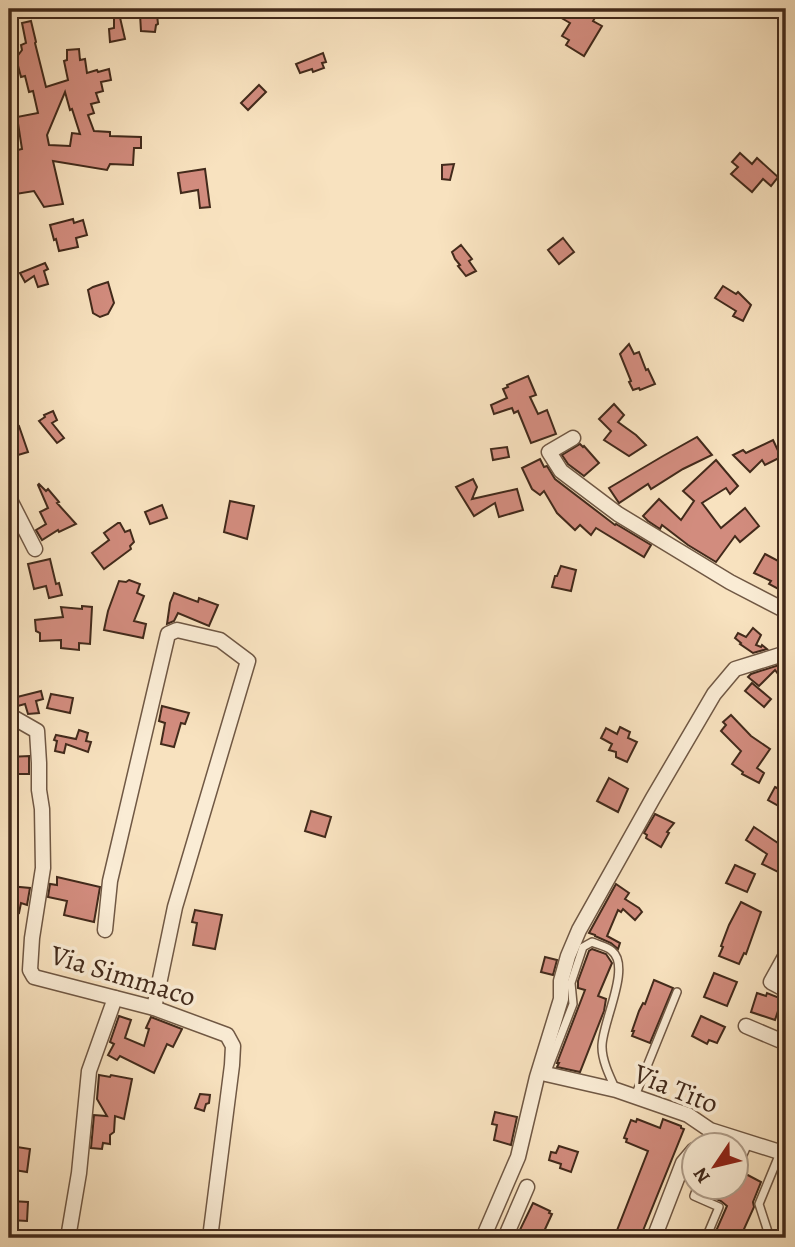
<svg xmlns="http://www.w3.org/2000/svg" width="795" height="1247" font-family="Alegreya,serif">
<rect width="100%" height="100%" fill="#f8e2bf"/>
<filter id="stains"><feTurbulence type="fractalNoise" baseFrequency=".00286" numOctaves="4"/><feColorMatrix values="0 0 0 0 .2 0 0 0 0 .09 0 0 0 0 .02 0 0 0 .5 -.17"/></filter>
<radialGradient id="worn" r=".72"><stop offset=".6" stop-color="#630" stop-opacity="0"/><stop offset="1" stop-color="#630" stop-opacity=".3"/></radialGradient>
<g fill="#d28c7e" stroke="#422a1b" stroke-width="2" fill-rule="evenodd">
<polygon points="114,9 118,9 125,39 110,42 109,29 114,28"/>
<polygon points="546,9 600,9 593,21 602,26 584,56 566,45 569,40 562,36 570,23"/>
<polygon points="140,14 157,15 158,24 156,25 155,32 141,31"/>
<path d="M 31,21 L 36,42 L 35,43 L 46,87 L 68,80 L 64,61 L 67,60 L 67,50 L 79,49 L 80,60 L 85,59 L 87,73 L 97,70 L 98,72 L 109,69 L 111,80 L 101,82 L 103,91 L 96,93 L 99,102 L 91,104 L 94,113 L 88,115 L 94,131 L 110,132 L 110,136 L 141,137 L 141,148 L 134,148 L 133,165 L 110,164 L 107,170 L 53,161 L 63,204 L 44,207 L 34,191 L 9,195 L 9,152 L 22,149 L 17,117 L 38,113 L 33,91 L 29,92 L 25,76 L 21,77 L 16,58 L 22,50 L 21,45 L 26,43 L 22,23 ZM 65,92 L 70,110 L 72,109 L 80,134 L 72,133 L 70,146 L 49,145 L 47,135 Z"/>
<polygon points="323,53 326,62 322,63 324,68 313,72 312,69 300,73 296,64"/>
<polygon points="259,85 266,92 248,110 241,103"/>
<polygon points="740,153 752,164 757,158 778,177 771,186 763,179 752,192 731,174 738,167 732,162"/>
<polygon points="454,164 450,180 442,179 442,165"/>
<polygon points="205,169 210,207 200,208 198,190 181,193 178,173"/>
<polygon points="73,219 74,223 83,220 87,235 76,238 78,247 59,251 56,239 54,240 50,225"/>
<polygon points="563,238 574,252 559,264 548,250"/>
<polygon points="461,245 472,259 469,261 476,271 466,276 458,266 460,265 455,259 452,252"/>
<polygon points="45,263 48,269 44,271 48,284 38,287 34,276 25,282 20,273"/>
<polygon points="108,282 114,303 108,314 100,317 93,313 88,290 93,287"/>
<polygon points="723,286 736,294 738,292 751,305 743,321 733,316 736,311 715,298"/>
<polygon points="629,344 634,354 639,352 646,370 648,369 655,384 640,390 639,388 633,390 629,382 631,381 620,354"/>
<polygon points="528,376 536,395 530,397 538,414 547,410 556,434 531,443 518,411 514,413 512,408 494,414 491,405 507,398 503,389 508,387 507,385"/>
<polygon points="614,404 624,415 618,422 636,435 646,445 629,456 604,440 611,431 599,419"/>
<polygon points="53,411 57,420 52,423 64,438 57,443 39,421 45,417 44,415"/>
<polygon points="19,426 28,452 18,455 14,440 9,442 9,430"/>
<polygon points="697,437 712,455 683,469 651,489 648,484 619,503 609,488 663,456"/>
<polygon points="773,440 781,457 765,465 762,460 750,472 733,455 743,450 746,453"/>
<polygon points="580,444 583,447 584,446 599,463 584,476 568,464 562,455"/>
<polygon points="507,447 509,457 493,460 491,449"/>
<polygon points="540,459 544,467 547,466 555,479 615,525 616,524 651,545 644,557 596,528 591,535 580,525 575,530 557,513 544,491 540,495 532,489 522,468"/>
<polygon points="716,460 738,486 730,494 726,488 702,503 721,528 745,508 759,526 740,542 735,536 716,562 688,545 662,525 660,529 648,521 643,516 659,499 681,520 694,501 683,491"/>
<polygon points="473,479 477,487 472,499 517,489 523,510 499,517 495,503 474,516 456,487"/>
<polygon points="39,484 46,491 48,489 59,502 57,503 76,524 59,532 58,530 42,540 36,530 46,524 40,512 48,508 38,485"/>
<polygon points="230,501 254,506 247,539 224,532"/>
<polygon points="162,505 167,518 150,524 145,512"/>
<polygon points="118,523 120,523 125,532 130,530 134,542 130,546 131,549 104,569 92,553 109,540 104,533"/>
<polygon points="765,554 786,565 786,593 769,584 771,581 754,573"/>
<polygon points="50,559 56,584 59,583 62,595 49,598 46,586 34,589 28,564"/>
<polygon points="561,566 576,570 571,591 552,587 555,576 557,576"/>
<polygon points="129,580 140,584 137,593 144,596 134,621 146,624 143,638 104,630 108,611 119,581 126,582"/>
<polygon points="174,593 198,602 199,598 218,605 209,626 178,613 174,621 167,624 170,603"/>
<polygon points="82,606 92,607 90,644 79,643 79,650 61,648 61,640 40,641 40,633 36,631 35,620 63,617 61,607 82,609"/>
<polygon points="753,628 761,635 756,645 761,647 762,645 767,649 753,653 740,644 741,643 735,638 738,633 746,637"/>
<polygon points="779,665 785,667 778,674 775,670 759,686 748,677 751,674"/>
<polygon points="752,683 771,699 764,707 745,691"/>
<polygon points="41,691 43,699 36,701 39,713 28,714 25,704 14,707 9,705 9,699"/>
<polygon points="51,694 73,698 70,713 47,708"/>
<polygon points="162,706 189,713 185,724 181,723 174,747 161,744 165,723 159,721"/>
<polygon points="731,715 751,736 770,749 757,768 764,773 759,783 742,774 743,772 732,764 741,751 721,731 726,725 723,722"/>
<polygon points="620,727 630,732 628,738 637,742 627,762 616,757 616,752 609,750 612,744 601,738 606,728 617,734"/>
<polygon points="79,730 88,733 86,741 91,742 88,752 66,744 64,753 55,751 57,741 54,740 56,735 76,739"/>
<polygon points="29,756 29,774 9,774 9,757"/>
<polygon points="609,778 628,789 618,812 597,801"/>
<polygon points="775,787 783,791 782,793 786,796 786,810 768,800"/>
<polygon points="311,811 331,817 325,837 305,831"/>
<polygon points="655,814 674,823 667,832 669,833 661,847 646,838 647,835 644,833"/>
<polygon points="754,827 778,843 786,828 786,876 762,864 767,854 746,840"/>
<polygon points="735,865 755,874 747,892 726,883"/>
<polygon points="57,877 100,887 94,922 64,915 67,901 48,897 50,884 57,885"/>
<polygon points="616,884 629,893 625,899 639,908 642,912 635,920 623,909 621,912 618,910 607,936 620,943 618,949 611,943 595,936 595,935 589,933"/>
<polygon points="9,886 30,888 27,905 21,903 19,913 9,911"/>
<polygon points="741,902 761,912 746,954 744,953 739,964 719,956 723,947 721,946 729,925"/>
<polygon points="195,910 222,915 215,949 193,945 197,923 192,922"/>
<polygon points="592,949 606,954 612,963 598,996 606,999 604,1011 580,1072 557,1067 559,1063 557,1063 585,990 578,988 578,981 589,951"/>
<polygon points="545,957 557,960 553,975 541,972"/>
<polygon points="714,973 737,982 727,1006 704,997"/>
<polygon points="654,980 673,988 650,1043 632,1036 634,1031 632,1031 639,1011 643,1003 645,1004"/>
<polygon points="757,993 766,996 767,993 782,999 775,1020 751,1012"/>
<polygon points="119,1016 131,1020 125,1038 144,1046 149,1029 146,1028 151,1017 182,1029 173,1047 167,1044 154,1073 120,1056 117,1060 108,1055 114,1044 110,1042"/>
<polygon points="701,1016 725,1027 717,1043 709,1040 707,1044 692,1036"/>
<polygon points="99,1075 110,1077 111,1075 132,1079 124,1119 115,1116 114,1132 110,1135 110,1144 103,1143 102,1149 91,1148 94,1115 107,1116 97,1099"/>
<polygon points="200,1094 210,1095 209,1103 206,1104 204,1111 195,1108"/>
<polygon points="495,1112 517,1117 511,1145 494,1140 497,1125 492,1124"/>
<polygon points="637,1119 660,1128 663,1119 681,1126 681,1128 684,1129 640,1238 614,1238 648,1151 626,1142 627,1139 624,1138 631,1120 636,1122"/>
<polygon points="559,1146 578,1152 571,1172 560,1168 561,1164 549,1160 551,1152 556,1153"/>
<polygon points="17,1147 30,1149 27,1172 14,1170"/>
<polygon points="742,1172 761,1182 753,1202 754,1207 740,1238 727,1238 716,1231 727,1206 721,1201 705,1194 708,1187 736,1187 738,1177 740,1178"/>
<polygon points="11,1201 28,1202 27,1221 10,1220"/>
<polygon points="533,1203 550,1211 549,1213 552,1214 541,1238 516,1238"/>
</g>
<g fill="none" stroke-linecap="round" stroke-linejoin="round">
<g stroke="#705844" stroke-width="10">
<g id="service">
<path d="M 546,1074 L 573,1004 L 571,983 L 583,947 L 592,942 C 598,945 607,946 612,951 C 632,967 601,1025 602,1047 C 602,1061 610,1077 616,1090"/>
<polyline points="635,1096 677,992"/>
<polyline points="736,1171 748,1143"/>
<polyline points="697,1188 694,1196 719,1207 706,1238"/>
<polyline points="770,1238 759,1204 780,1153"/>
</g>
</g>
<g stroke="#705844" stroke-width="17">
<g id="minor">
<polyline points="573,438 549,452 561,471 618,514 730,582 786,611"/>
<polyline points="9,498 35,549"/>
<polyline points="9,715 37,731 39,763 39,790 42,809 43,868 32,938 30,970 34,977 154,1008 227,1035 233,1046 232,1065 210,1238"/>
<polyline points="105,930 110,881 168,634 177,630 220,640 248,661 175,907 154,1008"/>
<polyline points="786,955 771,982 786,990"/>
<polyline points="746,1026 786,1043"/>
<polyline points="546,1074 616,1090 688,1115 710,1130 786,1154"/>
<polyline points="68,1238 79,1173 89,1071 115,998"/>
<polyline points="483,1238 518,1157 537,1077 561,999 561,981 568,956 579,930 653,798 714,694 735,669 780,655 786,658"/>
<polyline points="505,1238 527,1187"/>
<polyline points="654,1238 683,1163 694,1150"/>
</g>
</g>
<use href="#service" stroke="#faecd5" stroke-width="7"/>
<use href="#minor" stroke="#faecd5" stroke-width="14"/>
</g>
<g text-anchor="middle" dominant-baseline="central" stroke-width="7" stroke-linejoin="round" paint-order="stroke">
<g font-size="28" fill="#422a1b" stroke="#faecd5">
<text transform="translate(123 976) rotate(17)">Via Simmaco</text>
<text transform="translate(676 1089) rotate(22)">Via Tito</text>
</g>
</g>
<rect width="795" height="1247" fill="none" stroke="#f8e2bf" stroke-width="35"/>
<rect x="10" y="10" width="774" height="1226" fill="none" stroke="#422a1b" stroke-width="3.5"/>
<rect x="18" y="18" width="760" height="1212" fill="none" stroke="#422a1b" stroke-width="2"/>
<g transform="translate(715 1166) rotate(235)"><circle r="33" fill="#faecd5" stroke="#b09e8b" stroke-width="2"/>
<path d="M0-5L12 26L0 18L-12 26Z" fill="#8f2418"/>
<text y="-10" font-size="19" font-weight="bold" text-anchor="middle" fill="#422a1b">N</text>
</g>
<rect width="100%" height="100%" filter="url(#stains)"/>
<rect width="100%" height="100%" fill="url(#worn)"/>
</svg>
